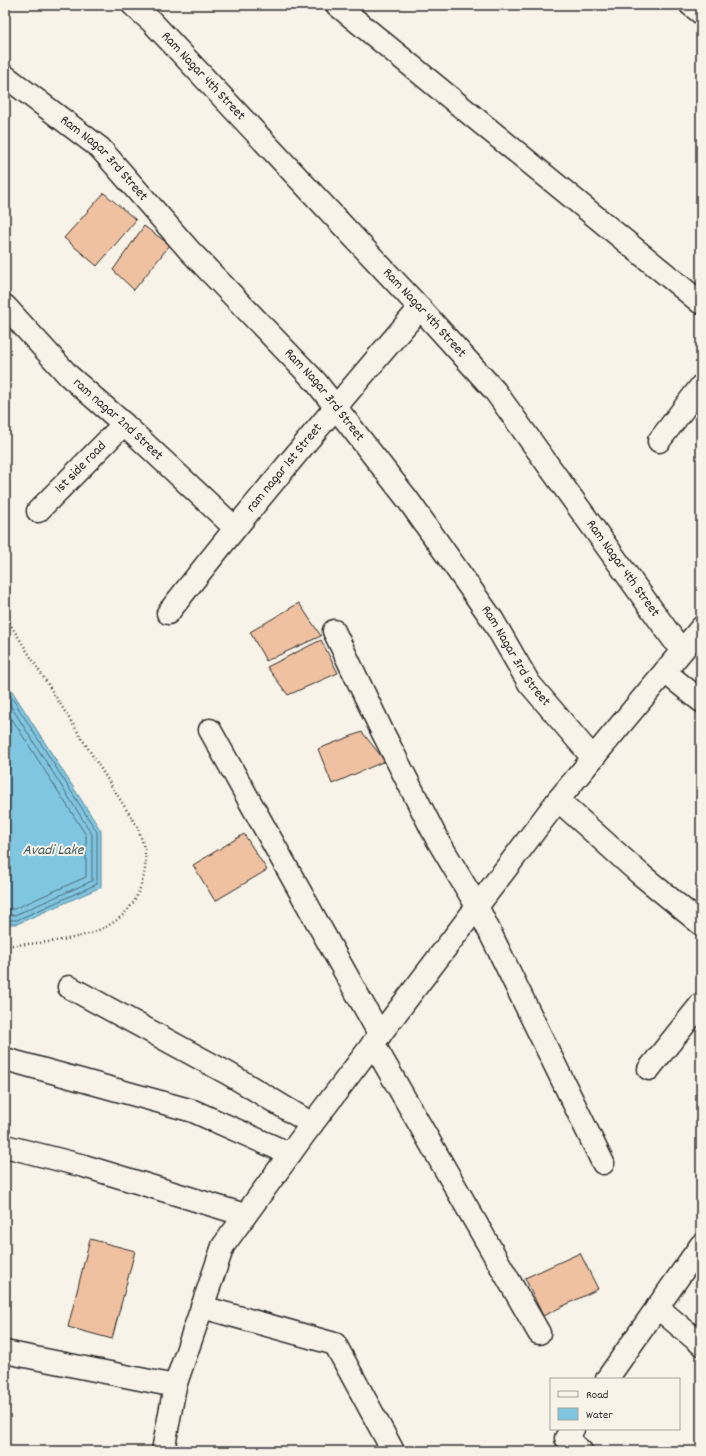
<svg xmlns="http://www.w3.org/2000/svg" width="706" height="1456" font-family="Dekko,sans-serif">
<rect width="100%" height="100%" fill="#f7f3e8"/>
<filter id="ink" filterUnits="userSpaceOnUse"><feTurbulence type="fractalNoise" baseFrequency=".025" numOctaves="2"/><feDisplacementMap in="SourceGraphic" scale="8" xChannelSelector="R" yChannelSelector="G"/><feConvolveMatrix kernelMatrix="1 2 1 2 8 2 1 2 1" color-interpolation-filters="sRGB"/></filter>
<g filter="url(#ink)">
<polygon fill="#80c6e1" stroke="#5e8898" points="5,680 101,831 101,887 17,924 5,924"/>
<g fill="none" stroke-linecap="round" stroke-linejoin="round">
<g stroke="#4d6974" stroke-width="1">
<polyline points="5,687 97,832 97,884 17,920 5,920"/>
<polyline points="5,697 92,834 92,881 15,915 5,915"/>
<polyline points="5,708 86,835 86,877 14,909 5,909"/>
</g>
</g>
<g fill="#f0c1a0" stroke="#2b2b2b">
<polygon points="104,193 136,220 97,266 64,238"/>
<polygon points="144,226 170,245 134,290 113,270"/>
<polygon points="299,603 321,636 266,661 250,632"/>
<polygon points="321,640 338,673 288,695 267,667"/>
<polygon points="362,732 385,761 332,784 318,749"/>
<polygon points="244,834 267,870 215,901 193,865"/>
<polygon points="90,1239 135,1251 112,1339 68,1327"/>
<polygon points="580,1253 598,1289 543,1316 525,1278"/>
</g>
<g fill="none" stroke-linecap="round" stroke-linejoin="round">
<g stroke="#2b2b2b" stroke-width="25">
<g id="minor">
<path id="s1" d="M 133,5 L 152,22 L 420,308 L 495,391 L 681,650"/>
<polyline points="337,5 701,303"/>
<path id="s2" d="M 5,76 L 100,148 L 189,250 L 316,382 L 408,500 L 492,619 L 529,683 L 593,758"/>
<path id="s3" d="M 5,306 L 69,376 L 124,424 L 234,527"/>
<polyline points="659,441 701,386"/>
<path id="s4" d="M 38,511 L 124,424"/>
<path id="s5" d="M 168,613 C 249,509 334,408 420,308"/>
<polyline points="334,631 383,733 437,839 477,906 603,1163"/>
<polyline points="665,672 701,701"/>
<polyline points="210,730 380,1035"/>
<polyline points="558,800 639,873 701,924"/>
<polyline points="69,987 229,1074 312,1124"/>
<polyline points="373,1043 539,1333"/>
<polyline points="5,1059 193,1111 290,1154"/>
<polyline points="649,1069 701,1004"/>
<polyline points="5,1146 84,1166 245,1215"/>
<polyline points="202,1307 335,1344 393,1451"/>
<polyline points="657,1307 701,1344"/>
<polyline points="607,1379 701,1245"/>
<polyline points="573,1429 566,1438 581,1451"/>
<polyline points="163,1451 175,1386 223,1246 306,1132 558,800 701,628"/>
</g>
</g>
<g stroke="#2b2b2b" stroke-width="25">
<g id="tertiary">
<polyline points="691,5 701,13"/>
<polyline points="5,1352 175,1386"/>
</g>
</g>
<path stroke="#2b2b2b" stroke-width="2.5" stroke-dasharray="1 3" stroke-linecap="butt" d="M 5,616 L 138,828 C 146,852 149,863 140,888 C 122,942 52,941 5,946"/>
<use href="#minor" stroke="#f7f3e8" stroke-width="22"/>
<use href="#tertiary" stroke="#f7f3e8" stroke-width="22"/>
</g>
</g>
<g text-anchor="middle" dominant-baseline="central" stroke-width="4" stroke-linejoin="round" paint-order="stroke">
<g font-size="14" fill="#2b2b2b" stroke="#f7f3e8">
<text stroke="none"><textPath href="#s1" startOffset="100">Ram Nagar 4th Street</textPath></text>
<text stroke="none"><textPath href="#s2" startOffset="129">Ram Nagar 3rd Street</textPath></text>
<text stroke="none"><textPath href="#s1" startOffset="424">Ram Nagar 4th Street</textPath></text>
<text stroke="none"><textPath href="#s2" startOffset="453">Ram Nagar 3rd Street</textPath></text>
<text stroke="none"><textPath href="#s3" startOffset="160">ram nagar 2nd Street</textPath></text>
<text stroke="none"><textPath href="#s4" startOffset="61">1st side road</textPath></text>
<text stroke="none"><textPath href="#s5" startOffset="186">ram nagar 1st Street</textPath></text>
<text stroke="none"><textPath href="#s1" startOffset="748">Ram Nagar 4th Street</textPath></text>
<text stroke="none"><textPath href="#s2" startOffset="777">Ram Nagar 3rd Street</textPath></text>
</g>
<g font-size="15" font-style="italic" fill="#445a62" stroke="#f7f3e8">
<text x="53" y="851">Avadi Lake</text>
</g>
</g>
<rect width="706" height="1456" fill="none" stroke="#f7f3e8" stroke-width="20"/>
<rect x="10" y="10" width="686" height="1436" fill="none" stroke="#2b2b2b" stroke-width="1.5" filter="url(#ink)"/>
<rect x="550" y="1378" width="130" height="52" fill="#f7f3e8" stroke="#a5a39c"/>
<rect x="558" y="1391" width="20" height="6" fill="#f7f3e8" stroke="#a5a39c"/>
<text x="586" y="1398" font-size="12" fill="#2b2b2b">Road</text>
<rect x="558" y="1408" width="20" height="12" fill="#80c6e1" stroke="#a5a39c"/>
<text x="586" y="1418" font-size="12" fill="#2b2b2b">Water</text>
</svg>
